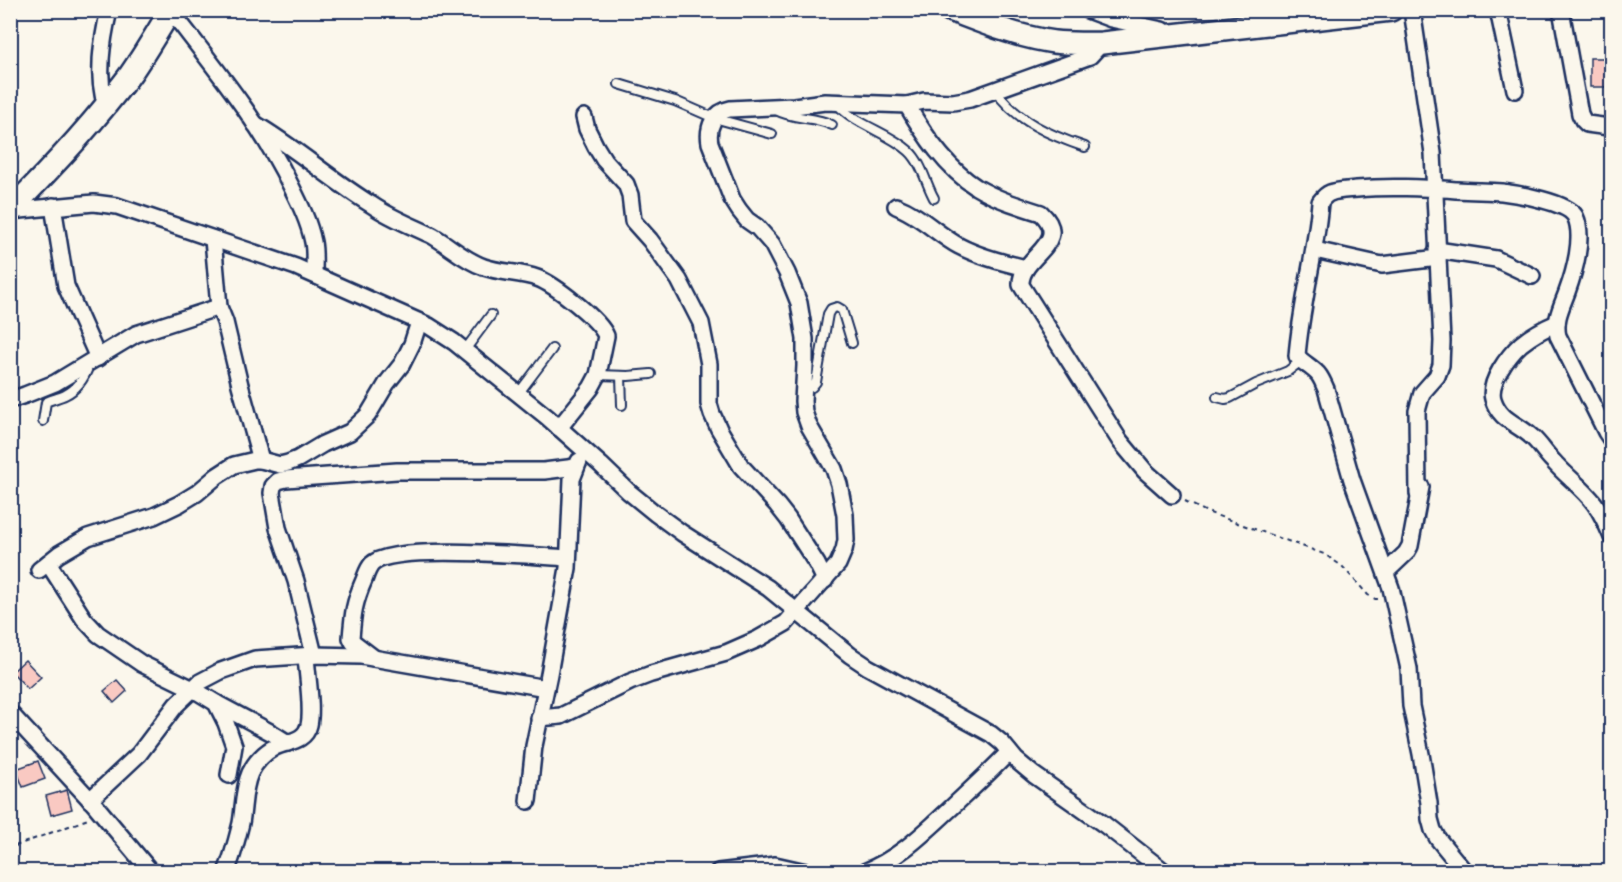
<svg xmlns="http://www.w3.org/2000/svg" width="1622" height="882" font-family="Caveat,sans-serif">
<rect width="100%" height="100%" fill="#fbf7ec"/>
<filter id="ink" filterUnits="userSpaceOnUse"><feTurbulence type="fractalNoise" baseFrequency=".0167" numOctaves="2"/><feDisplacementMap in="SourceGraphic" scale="12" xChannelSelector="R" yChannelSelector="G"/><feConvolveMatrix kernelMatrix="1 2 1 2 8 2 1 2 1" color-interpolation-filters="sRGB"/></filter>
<g filter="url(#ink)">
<g fill="#f9c9c2" stroke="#1b2f5e" stroke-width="1.5">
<rect x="1590" y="58" width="21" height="29"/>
<polygon points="25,660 41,677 28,689 12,672"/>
<polygon points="117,680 127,691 114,703 104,691"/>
<polygon points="38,761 45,779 23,787 16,769"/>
<polygon points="67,790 72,809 51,815 46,796"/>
</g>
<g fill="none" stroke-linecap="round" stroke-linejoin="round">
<g stroke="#1b2f5e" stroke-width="12">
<g id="lane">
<polyline points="619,84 675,101 714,118 772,134"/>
<path d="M 996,91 C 1016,121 1052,136 1085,147"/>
<path d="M 837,104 C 857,126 888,132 909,151 C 922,163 926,184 934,198"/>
<path d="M 776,110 C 794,120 814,116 832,125"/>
<polyline points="465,350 491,315"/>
<polyline points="598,375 628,376 651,374"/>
<polyline points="621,376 622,405"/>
<polyline points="803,389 812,387 816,382 828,314 831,309 837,307 842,310 852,343"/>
<polyline points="518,394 552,349"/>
<polyline points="1217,397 1225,399 1230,398 1256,384 1288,371 1301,361"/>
<path d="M 43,421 L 46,402 C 52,399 59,398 65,395 C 77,389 85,377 89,365"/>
</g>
</g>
<g stroke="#1b2f5e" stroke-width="20">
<g id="street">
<polyline points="1087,10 1111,19 1162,30 1169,35"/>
<polyline points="1412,10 1433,153 1442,341 1441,365 1437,376 1422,393 1417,411 1418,494"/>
<polyline points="1498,10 1515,90"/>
<polyline points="1561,10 1580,114 1583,120 1587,124 1609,127 1612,130"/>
<path d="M 171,11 C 214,67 260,122 291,186 C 300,204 309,222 313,242 C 315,252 314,264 314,274"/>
<path d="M 907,105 C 924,135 946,168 976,187 C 996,199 1019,206 1041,213 C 1073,243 1019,256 1021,285 L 1120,441 L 1145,471 L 1172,495"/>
<path d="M 106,106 C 96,76 102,41 109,10"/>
<polyline points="584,117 587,129 596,147 604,160 626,184 630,195 633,221 650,240 679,280 701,323 709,364 709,404 712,414 719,429 741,466 777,505 788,519 817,564 825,580"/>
<path d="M 255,124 C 296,148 331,180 372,205 C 391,218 412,226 433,236 C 450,246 464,260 484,267 C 501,273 520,272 537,278 C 554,284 600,320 606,336 L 598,375 L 591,388 L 559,428"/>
<polyline points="53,206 66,286 98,358"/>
<path d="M 896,206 C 920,215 937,234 959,246 C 980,257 1004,263 1026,268"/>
<polyline points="10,211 94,203 117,206 296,267 429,326 454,342 547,417 601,465 629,492 656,514 682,533 768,588 850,655 868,667 991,734 1002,743 1016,760 1034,775 1105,825 1165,872"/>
<polyline points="213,239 219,307 225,322 240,385 261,460"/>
<polyline points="1315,250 1382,265 1438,258"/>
<polyline points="1437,250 1496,259 1532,276"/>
<path d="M 1557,323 C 1545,328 1532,335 1521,344 C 1509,355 1488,382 1493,399 C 1500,421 1517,423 1532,437 C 1540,444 1545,453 1553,461 C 1566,476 1583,488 1595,504 C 1602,514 1607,525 1612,537"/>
<polyline points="10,400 25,395 55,383 136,334 219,307"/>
<polyline points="48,563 84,619 98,634 142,664 193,689 216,703 226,723 234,746 229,775"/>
<polyline points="39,570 59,554 88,537 154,516 179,504 197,493 217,476 234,465 255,460 261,460 280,465 288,463 298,459 323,444 350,432 368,415 387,383 402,364 412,344 419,322"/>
<polyline points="1386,572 1406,553 1410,546 1421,487"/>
<polyline points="314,655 296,581 278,528 272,493 273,486 278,481 286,479 397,471 544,471 576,467"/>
<path d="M 374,658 L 353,642 L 351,638 C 353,613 354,603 364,580 C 366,575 368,568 372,564 C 393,543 535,556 568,558"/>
<polyline points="216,703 272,733 288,743"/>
<polyline points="10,713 95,805 151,872"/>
<path d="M 539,718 L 561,716 L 630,682 L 651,674 L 726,653 L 758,639 L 786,623 L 838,564 L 844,550 L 846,540 L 845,515 L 839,484 L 834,469 L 809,426 L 804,412 L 803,401 L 805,366 L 805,339 L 799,303 L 787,273 L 772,244 L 757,227 L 747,220 L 739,210 L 732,199 L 710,143 C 707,127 714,112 730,109 L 794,106 L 825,102 L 907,105 L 924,101 L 953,102 L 970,99 L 1090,56 L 1102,43"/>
<polyline points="90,800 139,754 176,705 200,682 221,671 255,659 314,655 361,656 546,688"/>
<polyline points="528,801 534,746 549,674 568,568 572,479 579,461"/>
<path d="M 226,872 C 233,856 237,839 241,823 C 244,806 243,789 250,773 C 255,762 265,752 275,747 C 288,741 305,742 309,725 C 313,708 307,675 306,656"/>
<polyline points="718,872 775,865 806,872"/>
<path d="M 864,872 C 898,859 923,834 949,810 C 969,791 990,772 1009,752"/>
<path d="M 1465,872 L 1438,839 L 1433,830 L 1430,819 L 1429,803 L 1421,754 L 1411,706 L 1409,669 L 1391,588 L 1352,480 L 1326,389 C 1323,383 1321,376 1316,372 C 1310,366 1303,363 1297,356 C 1301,304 1316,254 1320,202 C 1323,198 1325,195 1330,193 C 1337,190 1348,190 1357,189 C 1390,186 1423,188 1457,190 C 1472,191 1487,191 1502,192 C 1518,194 1567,202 1575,216 C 1585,236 1574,273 1567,292 C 1562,306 1554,320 1558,336 L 1606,432 L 1612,441"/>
</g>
</g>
<g stroke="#1b2f5e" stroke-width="26">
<g id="secondary">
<path d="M 950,10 C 984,23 1018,37 1054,42 C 1070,44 1086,43 1102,43 L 1391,10"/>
<path d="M 10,210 C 53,167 93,124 129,76 C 144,55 157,32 171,10"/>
</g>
</g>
<g stroke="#1b2f5e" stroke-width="2" stroke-dasharray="4.5 4.5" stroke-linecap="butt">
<polyline points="1185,501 1207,512 1324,554 1342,566 1368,595 1375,599 1380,599"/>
<polyline points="15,846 88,819"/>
</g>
<use href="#lane" stroke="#fbf7ec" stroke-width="8"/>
<use href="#street" stroke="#fbf7ec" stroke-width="15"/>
<use href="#secondary" stroke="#fbf7ec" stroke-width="21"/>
</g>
</g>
<rect width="1622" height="882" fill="none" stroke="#fbf7ec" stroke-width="36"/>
<rect x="18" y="18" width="1586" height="846" fill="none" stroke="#1b2f5e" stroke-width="2" filter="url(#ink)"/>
</svg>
